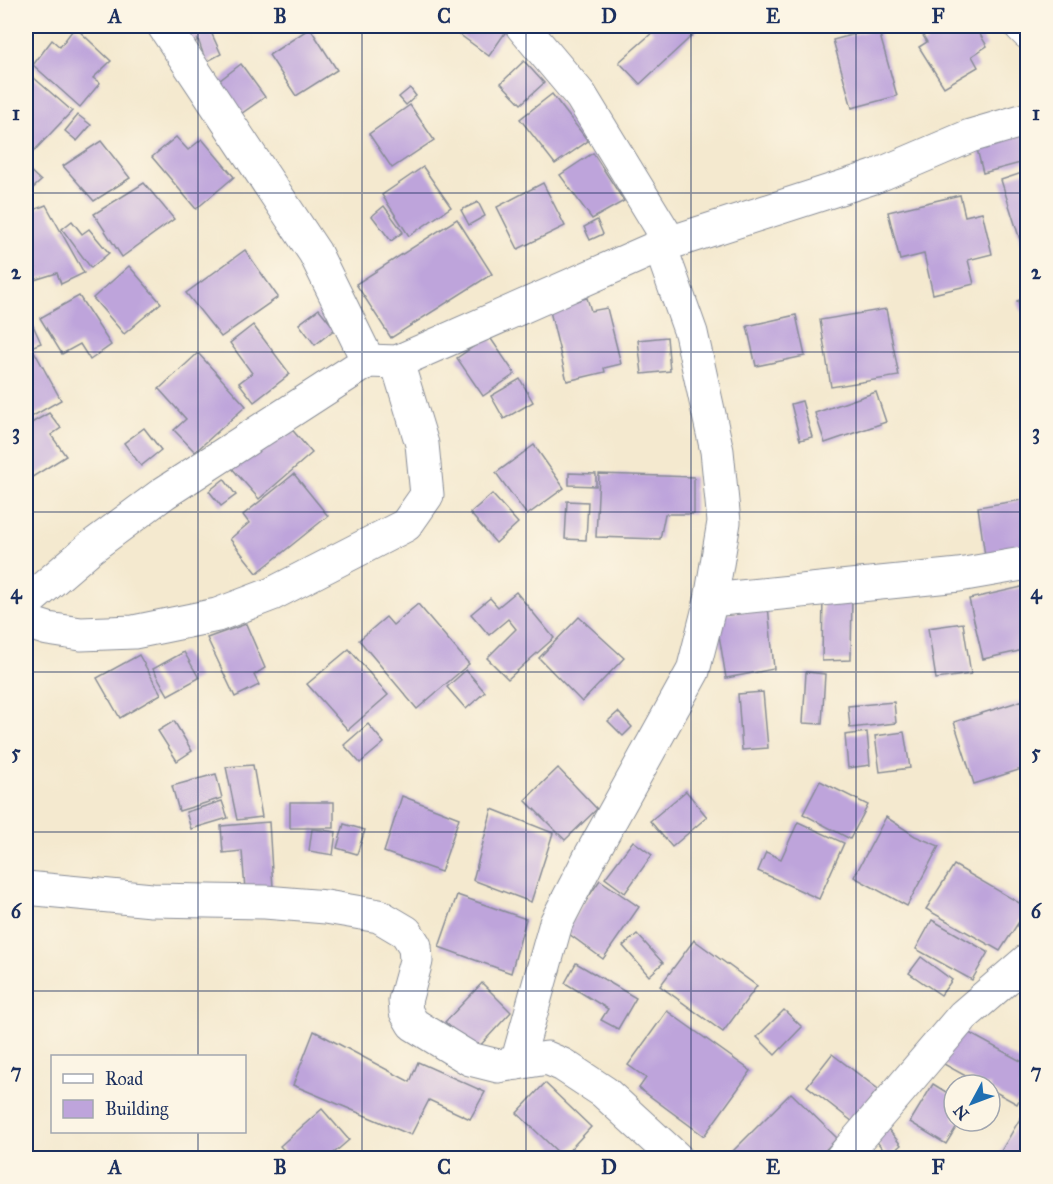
<svg xmlns="http://www.w3.org/2000/svg" width="1053" height="1184" font-family="'IM FELL Great Primer',serif">
<rect width="100%" height="100%" fill="#fcf5e5"/>
<filter id="ink" filterUnits="userSpaceOnUse"><feTurbulence type="fractalNoise" baseFrequency=".0167" numOctaves="2"/><feDisplacementMap in="SourceGraphic" scale="12" xChannelSelector="R" yChannelSelector="G"/><feConvolveMatrix kernelMatrix="1 2 1 2 8 2 1 2 1" color-interpolation-filters="sRGB"/></filter>
<filter id="wash" filterUnits="userSpaceOnUse"><feTurbulence type="fractalNoise" baseFrequency=".008" numOctaves="4" result="noise"/><feDisplacementMap in="SourceGraphic" scale="24" xChannelSelector="R" yChannelSelector="G"/><feGaussianBlur stdDeviation="1.35" result="paint"/><feColorMatrix in="noise" values="0 0 0 0 0 0 0 0 0 0 0 0 0 0 0 0 0 1.4 0 .05"/><feComposite in="paint" operator="in"/></filter>
<g filter="url(#wash)">
<rect width="100%" height="100%" fill="#f4e9cf"/>
<g id="blocks">
<g fill="#bea4db">
<polygon points="181,26 220,26 211,32 221,54 206,62 198,39 193,46"/>
<polygon points="448,26 501,26 507,30 489,56"/>
<polygon points="647,26 692,26 697,31 640,84 619,62 653,32"/>
<polygon points="917,26 975,26 987,46 972,56 978,67 944,87 919,47 927,42"/>
<polygon points="75,27 111,61 93,78 100,83 80,107 33,65 52,40 60,47"/>
<polygon points="310,28 337,70 296,96 269,55"/>
<polygon points="878,28 897,96 852,108 833,40"/>
<polygon points="524,61 544,83 521,104 501,83"/>
<polygon points="241,64 265,97 238,116 215,84"/>
<polygon points="26,71 72,111 34,151 26,143"/>
<polygon points="410,88 416,96 406,105 399,97"/>
<polygon points="552,94 588,141 555,164 520,119"/>
<polygon points="410,105 434,140 392,168 369,134"/>
<polygon points="78,115 91,125 77,141 65,131"/>
<polygon points="1028,127 1028,161 983,173 975,141"/>
<polygon points="176,137 188,150 202,139 234,177 196,209 152,157"/>
<polygon points="101,141 130,178 94,201 63,166"/>
<polygon points="593,153 624,201 592,219 560,175"/>
<polygon points="26,167 41,181 26,194"/>
<polygon points="423,167 451,207 409,236 382,195"/>
<polygon points="1028,171 1028,241 1021,243 1001,180"/>
<polygon points="144,183 174,219 122,257 94,214"/>
<polygon points="543,183 565,226 518,249 497,207"/>
<polygon points="960,195 965,216 982,212 992,254 968,260 974,284 933,294 924,254 900,260 888,212"/>
<polygon points="478,202 485,216 469,225 461,210"/>
<polygon points="46,205 84,273 61,284 57,273 31,281 26,269 26,213"/>
<polygon points="384,206 403,232 391,241 372,216"/>
<polygon points="457,219 492,274 391,338 356,284"/>
<polygon points="597,220 603,234 590,240 584,227"/>
<polygon points="72,221 82,234 89,229 109,253 91,268 62,229"/>
<polygon points="245,250 278,297 221,337 186,293"/>
<polygon points="129,266 161,303 124,334 93,298"/>
<polygon points="79,296 111,345 90,360 80,344 62,354 40,318"/>
<polygon points="1028,297 1028,324 1017,301"/>
<polygon points="587,298 591,311 607,308 621,364 604,368 605,372 567,381 549,307"/>
<polygon points="319,309 335,329 315,345 299,324"/>
<polygon points="886,309 899,376 831,387 820,320"/>
<polygon points="26,310 41,343 26,349"/>
<polygon points="796,315 805,356 756,366 747,326"/>
<polygon points="253,325 290,374 254,402 239,383 252,373 230,343"/>
<polygon points="489,336 515,374 483,396 457,358"/>
<polygon points="667,337 670,371 642,374 638,340"/>
<polygon points="34,351 61,400 26,420 26,355"/>
<polygon points="198,353 246,406 195,452 174,430 186,419 159,389"/>
<polygon points="520,379 533,402 504,419 491,396"/>
<polygon points="876,392 886,422 825,443 815,413"/>
<polygon points="802,401 812,437 800,440 791,404"/>
<polygon points="49,413 61,428 51,435 66,456 26,481 26,426"/>
<polygon points="283,419 312,453 259,499 230,466"/>
<polygon points="144,428 161,450 141,466 124,443"/>
<polygon points="534,445 564,488 527,515 496,473"/>
<polygon points="569,473 596,474 596,486 569,485"/>
<polygon points="294,474 328,516 257,573 230,539 249,523 243,515"/>
<polygon points="599,474 694,477 694,514 665,514 660,539 596,537"/>
<polygon points="224,479 236,495 221,506 209,491"/>
<polygon points="492,494 518,523 496,543 470,513"/>
<polygon points="1028,499 1028,550 985,556 978,507"/>
<polygon points="567,501 588,502 586,540 565,539"/>
<polygon points="1026,586 1028,594 1028,649 983,659 969,599"/>
<polygon points="516,592 554,638 508,679 487,658 516,629 508,619 489,635 471,614 490,598 498,607"/>
<polygon points="823,594 852,594 851,660 822,661"/>
<polygon points="418,604 469,664 417,709 359,640 386,617 393,625"/>
<polygon points="768,606 774,669 726,678 716,616"/>
<polygon points="579,617 624,658 582,702 539,658"/>
<polygon points="963,623 971,674 936,679 928,628"/>
<polygon points="246,624 265,668 254,675 259,685 235,697 207,638"/>
<polygon points="349,649 388,695 348,730 307,684"/>
<polygon points="184,652 199,678 168,695 153,669"/>
<polygon points="139,655 161,694 120,718 97,678"/>
<polygon points="466,670 485,692 466,709 447,687"/>
<polygon points="806,672 825,674 822,724 803,723"/>
<polygon points="763,692 768,748 742,750 738,694"/>
<polygon points="1024,700 1028,713 1028,767 974,784 954,722"/>
<polygon points="894,702 896,723 850,728 848,706"/>
<polygon points="618,712 632,727 623,736 608,721"/>
<polygon points="174,721 192,751 177,761 158,731"/>
<polygon points="368,724 384,743 360,763 344,745"/>
<polygon points="867,732 870,765 848,768 845,735"/>
<polygon points="904,732 910,768 880,772 875,736"/>
<polygon points="253,765 262,817 237,820 226,767"/>
<polygon points="558,768 597,809 565,840 525,800"/>
<polygon points="216,774 222,798 179,811 172,786"/>
<polygon points="820,781 868,805 850,839 803,814"/>
<polygon points="686,791 707,817 672,847 650,821"/>
<polygon points="402,796 459,818 441,872 384,852"/>
<polygon points="222,801 228,818 191,829 186,812"/>
<rect x="290" y="802" width="44" height="26"/>
<polygon points="492,809 553,833 531,902 473,880"/>
<polygon points="886,817 915,836 939,846 907,906 854,877"/>
<polygon points="269,822 273,888 245,889 242,851 223,853 221,826"/>
<polygon points="798,822 844,843 819,899 758,871 766,852 781,859"/>
<polygon points="344,824 365,830 357,854 337,848"/>
<polygon points="312,829 336,832 333,855 309,851"/>
<polygon points="633,841 652,855 625,893 605,878"/>
<polygon points="954,865 1028,908 1000,951 926,909"/>
<polygon points="600,880 639,907 603,959 565,931"/>
<polygon points="457,895 526,919 511,973 439,947"/>
<polygon points="932,920 988,952 972,980 916,949"/>
<polygon points="637,934 663,963 649,976 623,946"/>
<polygon points="694,940 757,986 723,1032 660,986"/>
<polygon points="921,957 952,980 941,995 909,973"/>
<polygon points="576,963 636,998 618,1029 601,1020 608,1009 565,983"/>
<polygon points="482,983 511,1012 476,1050 445,1022"/>
<polygon points="784,1010 802,1027 775,1055 757,1037"/>
<polygon points="667,1011 751,1071 704,1136 639,1088 646,1078 628,1065"/>
<polygon points="960,1028 1028,1065 1028,1083 1017,1104 990,1089 990,1085 982,1085 942,1063"/>
<polygon points="314,1031 410,1082 418,1062 485,1092 470,1119 429,1100 411,1135 293,1085"/>
<polygon points="832,1054 878,1089 853,1122 807,1086"/>
<polygon points="545,1083 591,1127 563,1157 517,1113"/>
<polygon points="933,1084 954,1097 954,1121 960,1121 946,1144 910,1122"/>
<polygon points="791,1093 837,1138 818,1158 815,1155 811,1158 803,1158 800,1156 798,1158 776,1158 774,1156 772,1158 736,1158 731,1153"/>
<polygon points="1028,1105 1028,1158 997,1158"/>
<polygon points="322,1109 349,1140 328,1158 291,1158 280,1146"/>
<polygon points="884,1124 901,1145 888,1156 871,1134"/>
</g>
</g>
</g>
<g filter="url(#ink)">
<use href="#blocks" fill-opacity="0" stroke="#888c96" stroke-width="1.5"/>
<g fill="none" stroke-linecap="round" stroke-linejoin="round">
<g stroke="#888c96" stroke-width="35">
<g id="minor">
<polyline points="164,26 315,253 368,361"/>
<polyline points="522,26 581,96 670,242"/>
<polyline points="1021,26 1028,33"/>
<polyline points="711,600 959,575 1028,563"/>
<polyline points="26,603 90,548 164,493 368,361 397,362 660,246 874,177 970,136 1028,119"/>
<polyline points="26,622 48,629 81,634 134,632 217,615 272,594 406,525 427,495 422,444 397,362"/>
<polyline points="26,888 152,900 265,902 326,907 379,916 406,932 415,946 416,961 405,1001 406,1012 413,1024 470,1059 498,1066 547,1058 563,1065 604,1092 676,1158"/>
<polyline points="517,1063 556,923 590,857 693,671 711,600 724,522 717,451 691,333 660,246"/>
<polyline points="842,1158 963,1016 1028,960"/>
</g>
</g>
<use href="#minor" stroke="#fff" stroke-width="33"/>
</g>
</g>
<path fill="none" stroke="#1b2f5e" stroke-width="1.5" stroke-opacity="0.55" d="M 198,26 L 198,1056M 362,26 L 362,1158M 526,26 L 526,1158M 691,26 L 691,1158M 856,26 L 856,1158M 26,193 L 1028,193M 26,352 L 1028,352M 26,512 L 1028,512M 26,672 L 1028,672M 26,832 L 1028,832M 26,991 L 1028,991M 198,1132 L 198,1158"/>
<rect width="1053" height="1184" fill="none" stroke="#fcf5e5" stroke-width="66"/>
<rect x="51" y="1055" width="195" height="78" fill="#fcf5e5" stroke="#a2a6af" stroke-width="1.5"/>
<rect x="63" y="1074" width="30" height="9" fill="#ffffff" stroke="#a2a6af" stroke-width="1.5"/>
<text x="105" y="1085" font-size="18" fill="#1b2f5e">Road</text>
<rect x="63" y="1100" width="30" height="18" fill="#bea4db" stroke="#a2a6af" stroke-width="1.5"/>
<text x="105" y="1115" font-size="18" fill="#1b2f5e">Building</text>
<g transform="translate(972 1103) rotate(229)"><circle r="28" fill="#fcf5e5" stroke="#a2a6af" stroke-width="1.5"/>
<path d="M0-4.5L10 22L0 15L-10 22Z" fill="#1f6fb2"/>
<text y="-9" font-size="16" font-weight="bold" text-anchor="middle" fill="#1b2f5e">N</text>
</g>
<rect x="33" y="33" width="987" height="1118" fill="none" stroke="#1b2f5e" stroke-width="2"/>
<g font-size="20" text-anchor="middle" font-weight="bold" fill="#1b2f5e">
<text x="115" y="23">A</text>
<text x="280" y="23">B</text>
<text x="444" y="23">C</text>
<text x="609" y="23">D</text>
<text x="773" y="23">E</text>
<text x="938" y="23">F</text>
<text x="16" y="120">1</text>
<text x="1036" y="120">1</text>
<text x="16" y="279">2</text>
<text x="1036" y="279">2</text>
<text x="16" y="439">3</text>
<text x="1036" y="439">3</text>
<text x="16" y="599">4</text>
<text x="1036" y="599">4</text>
<text x="16" y="759">5</text>
<text x="1036" y="759">5</text>
<text x="16" y="918">6</text>
<text x="1036" y="918">6</text>
<text x="16" y="1078">7</text>
<text x="1036" y="1078">7</text>
<text x="115" y="1174">A</text>
<text x="280" y="1174">B</text>
<text x="444" y="1174">C</text>
<text x="609" y="1174">D</text>
<text x="773" y="1174">E</text>
<text x="938" y="1174">F</text>
</g>
</svg>
